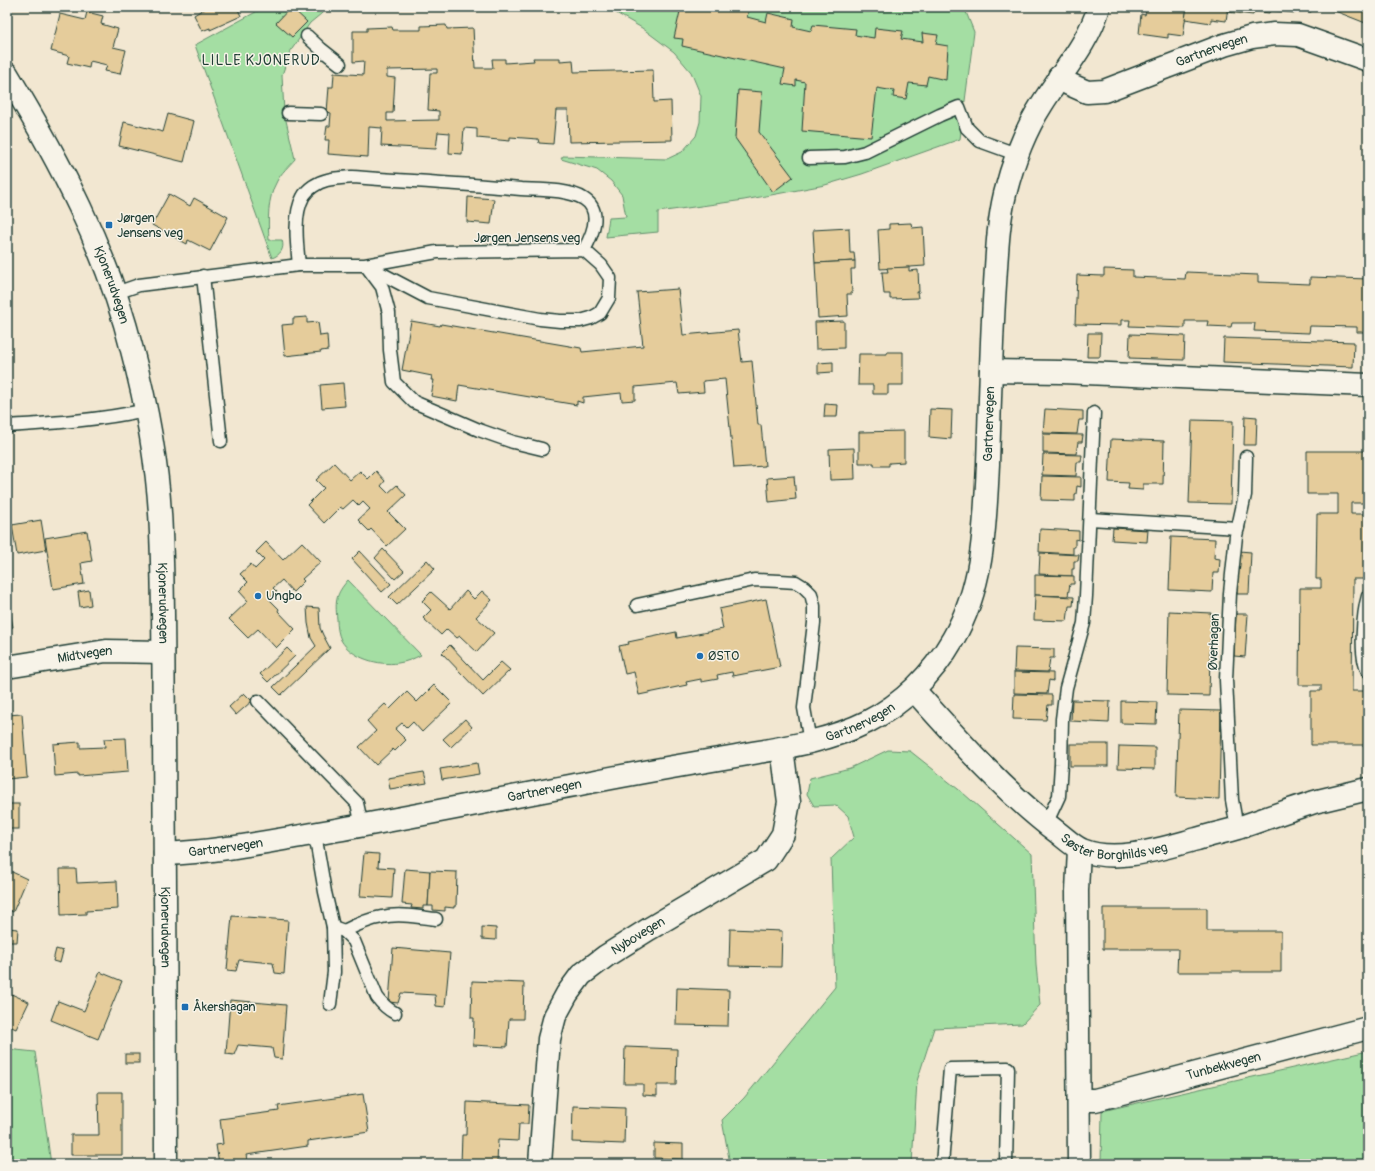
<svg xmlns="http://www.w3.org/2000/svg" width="1375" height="1171" font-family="Pangolin,sans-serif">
<rect width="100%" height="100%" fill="#f2e7d1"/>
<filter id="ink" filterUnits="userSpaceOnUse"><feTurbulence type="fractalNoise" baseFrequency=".025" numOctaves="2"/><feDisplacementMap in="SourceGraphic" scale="8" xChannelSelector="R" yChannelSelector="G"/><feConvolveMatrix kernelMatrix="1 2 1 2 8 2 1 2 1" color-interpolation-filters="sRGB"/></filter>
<g filter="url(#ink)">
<g fill="#a4dea3" stroke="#628e6c">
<path d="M 265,7 L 334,7 L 327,9 L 310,23 L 290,52 L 282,75 L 284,112 L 295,159 C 289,166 281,173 277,181 C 267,199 268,220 269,240 L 282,240 C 285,249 280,255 272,258 L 195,45 Z"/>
<polygon points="602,7 964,7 974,32 960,139 862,174 825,185 744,200 658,212 658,232 606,237 609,218 626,217 622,195 611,181 597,170 561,159 563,156 667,159 682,152 696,136 700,122 701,96 691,72 674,52 642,28 611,10"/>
<path d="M 348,580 L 421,655 C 413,659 406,662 398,663 C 379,666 351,658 341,640 C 338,634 337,626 337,619 C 335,600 336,594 348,580 Z"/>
<polygon points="888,750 910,751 963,793 1032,854 1036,965 1040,1005 1022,1024 934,1028 917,1081 912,1164 730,1164 722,1120 744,1098 835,987 831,859 854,837 848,816 836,805 814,806 807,794 810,778 850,768"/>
<polygon points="7,1049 35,1052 51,1164 7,1164"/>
<polygon points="1368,1051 1368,1164 1101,1164 1102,1111"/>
</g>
<g fill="#e5cc9b" stroke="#1f3d34" fill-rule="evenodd">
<polygon points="207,7 237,7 241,16 210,30 210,28 202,31 194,15"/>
<polygon points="291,7 307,22 292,37 276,23"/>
<polygon points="681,7 703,7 720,10 720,7 745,7 749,8 747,17 766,22 768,13 794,19 793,27 811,31 813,25 856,29 855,35 874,38 875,28 903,31 901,39 923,42 922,33 938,35 936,44 948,46 946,80 928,76 926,85 909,83 906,99 893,97 894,91 877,88 871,137 802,131 805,82 796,80 796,86 782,84 785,69 682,46 683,39 674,38"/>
<polygon points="1147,7 1187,7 1183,36 1168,34 1168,38 1139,34 1141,14 1145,15"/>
<polygon points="1187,7 1228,7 1226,21 1211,19 1211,23 1185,19"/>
<polygon points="1228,7 1270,7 1269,13 1254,11 1253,15 1227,12"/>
<polygon points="1270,7 1311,7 1311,12 1296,10 1295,13 1270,10"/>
<polygon points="1331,7 1368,7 1368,24 1330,9"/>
<polygon points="87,12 103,16 101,24 118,29 113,47 126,50 120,74 105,71 107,65 90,61 89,68 67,63 69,56 51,51 60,14 85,20"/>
<path d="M 446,25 L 447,29 L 473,28 L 475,68 L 493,68 L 492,59 L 505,59 L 505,63 L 534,61 L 533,58 L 560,58 L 560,61 L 573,60 L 574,72 L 653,70 L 654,102 L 671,101 L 672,140 L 569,142 L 568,110 L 556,110 L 553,144 L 539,143 L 538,139 L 510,137 L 510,141 L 477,138 L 477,129 L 464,128 L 462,154 L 449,153 L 450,133 L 438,132 L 436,149 L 381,146 L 382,128 L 369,127 L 368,157 L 328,154 L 329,140 L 325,140 L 327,126 L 330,126 L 331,113 L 327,112 L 329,87 L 333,87 L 334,73 L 363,75 L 364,61 L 353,62 L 353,31 L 367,31 L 367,28 L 392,27 L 393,30 L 421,30 L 421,26 ZM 437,69 L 437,73 L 430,73 L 428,110 L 439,111 L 439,120 L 387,121 L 387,113 L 393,113 L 395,78 L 387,77 L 387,70 Z"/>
<polygon points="738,90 762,92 759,132 793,177 773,192 735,138"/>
<polygon points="168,114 194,121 184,162 119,146 124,122 163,132"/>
<polygon points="169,194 190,206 194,198 228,217 210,251 188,240 187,244 152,225"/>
<polygon points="468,197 494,199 491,224 467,222"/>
<polygon points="911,223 912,228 923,227 925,266 880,269 878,230 889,229 889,224"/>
<polygon points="849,228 850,253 854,253 855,261 815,263 813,230"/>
<polygon points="855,261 855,269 851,269 852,294 847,294 848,316 818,318 815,263"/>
<polygon points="909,267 909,271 918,270 919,292 917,292 918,298 890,299 890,294 884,294 882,272 888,272 887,268"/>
<polygon points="1104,269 1133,270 1133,277 1185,279 1186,272 1258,275 1258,282 1310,284 1310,277 1368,279 1368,332 1357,332 1357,327 1310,326 1309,333 1254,331 1255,323 1232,323 1231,327 1207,326 1208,321 1185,321 1185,328 1129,326 1130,320 1121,320 1121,325 1075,324 1077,275 1104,276"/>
<polygon points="678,289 683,335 738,330 742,362 752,361 758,425 761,425 765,466 734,468 725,379 703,381 704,392 679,394 677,383 635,387 635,400 622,401 621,393 583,397 583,403 577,401 577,405 459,385 457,401 431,396 434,380 431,380 432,376 402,370 411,321 440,326 441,324 581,348 582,352 643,346 637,292"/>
<polygon points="307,317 307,323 318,322 320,336 327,335 328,350 321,351 321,352 285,356 282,325 293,324 293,318"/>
<polygon points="844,321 844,348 816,349 815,322"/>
<polygon points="1088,333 1101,333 1100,357 1087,357"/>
<polygon points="1130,334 1185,336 1184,360 1129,358"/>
<polygon points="1224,338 1354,342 1353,367 1223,362"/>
<polygon points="887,352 903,352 903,385 888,385 888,394 873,394 873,385 858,385 859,354 887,354"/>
<polygon points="833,362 833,372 818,373 818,363"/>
<polygon points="343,383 345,406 322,408 320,385"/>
<polygon points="825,404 838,405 837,417 824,417"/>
<polygon points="930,409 952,410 951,439 929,437"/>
<polygon points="1045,409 1083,411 1083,420 1079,420 1077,434 1043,433"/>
<polygon points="1245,416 1257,417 1256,445 1244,445"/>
<polygon points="1192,420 1233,421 1231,504 1189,503"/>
<polygon points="904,431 904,462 889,463 889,466 874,466 874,463 859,463 859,432"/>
<polygon points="1043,434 1083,435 1082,442 1078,442 1076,454 1043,453"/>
<polygon points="1111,439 1164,441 1163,484 1143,484 1143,490 1128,489 1129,483 1109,482"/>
<polygon points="854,448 855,479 830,480 829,449"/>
<polygon points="1307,451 1368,451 1368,503 1351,503 1351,514 1368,514 1368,579 1353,579 1352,691 1368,691 1368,745 1311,745 1311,691 1321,691 1321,685 1299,685 1300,588 1321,588 1321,579 1316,579 1317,514 1338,514 1338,494 1307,494"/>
<polygon points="1043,454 1082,455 1081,462 1077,462 1076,476 1042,475"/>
<polygon points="334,463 350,480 360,471 368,479 376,471 385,481 381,486 388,493 397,485 406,495 388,512 405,529 387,546 371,529 369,531 358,520 370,509 363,502 359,506 353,500 343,509 340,507 324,523 307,505 324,488 316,480"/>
<polygon points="794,476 796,499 769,502 767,478"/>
<polygon points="1042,476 1081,477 1081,487 1077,486 1076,494 1075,494 1075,501 1041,500"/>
<polygon points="41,520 46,550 17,555 12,525"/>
<polygon points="1113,528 1148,530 1147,542 1112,540"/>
<polygon points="1040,529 1079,531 1079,540 1075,539 1075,547 1073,547 1073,554 1039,552"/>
<polygon points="87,531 92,561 81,563 84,584 53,589 45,538"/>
<polygon points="1171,537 1215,539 1214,558 1220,559 1219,573 1213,573 1212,592 1169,590"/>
<polygon points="266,542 283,560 302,542 321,562 302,579 304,581 293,592 282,580 273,588 277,592 269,599 279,609 278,611 295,629 276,648 258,629 248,638 229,619 248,601 239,591 248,582 240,574 251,564 255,569 264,560 256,552"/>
<polygon points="383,549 404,571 395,579 375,558"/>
<polygon points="360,551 391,584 382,592 352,559"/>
<polygon points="1239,551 1251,552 1249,594 1237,594"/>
<polygon points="1040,553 1079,555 1078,561 1074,561 1074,569 1072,569 1072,576 1039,574"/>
<polygon points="427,560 435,569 397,605 389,597"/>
<polygon points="1035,575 1074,576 1074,584 1070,584 1068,596 1035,595"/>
<polygon points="89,590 91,605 80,607 78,592"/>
<polygon points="466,591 474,599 482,591 492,600 476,617 494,633 477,652 460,636 457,638 447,629 441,635 423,618 431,610 422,601 431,592 450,609"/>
<polygon points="7,595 13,627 7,628"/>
<polygon points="1035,595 1074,597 1073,606 1069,606 1067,621 1034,620"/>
<polygon points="766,599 780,667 733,676 732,672 717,675 718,679 701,682 701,679 686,682 687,685 639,695 634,672 625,674 619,646 629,644 628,642 676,632 677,638 723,629 719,609"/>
<polygon points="307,607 319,608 320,628 323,635 330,648 281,695 273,687 316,646 311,638 308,623"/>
<polygon points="1169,611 1211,613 1209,696 1167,695"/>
<polygon points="1236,614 1248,614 1245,657 1234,656"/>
<polygon points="450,645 483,680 501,662 510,670 483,696 442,653"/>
<polygon points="287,648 295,656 268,682 260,674"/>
<polygon points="1015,648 1054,649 1054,658 1050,658 1048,672 1014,671"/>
<polygon points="1014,672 1053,673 1053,681 1049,680 1047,694 1014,693"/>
<polygon points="434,685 452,703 422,732 413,722 407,728 402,723 395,729 406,740 395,751 393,749 376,765 359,747 376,731 367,721 385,704 390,709 407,692 417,702"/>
<polygon points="244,693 252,701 236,715 229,707"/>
<polygon points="1014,694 1052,695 1052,705 1048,705 1046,720 1013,719"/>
<polygon points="1072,700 1110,701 1109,723 1071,721"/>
<polygon points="1121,701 1157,702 1156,724 1121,723"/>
<polygon points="1179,710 1221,711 1219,799 1176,797"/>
<polygon points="22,714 27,777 7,779 7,715"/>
<polygon points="465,719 472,727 451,747 443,739"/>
<polygon points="126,738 128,772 78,776 78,774 55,776 53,744 80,742 80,748 105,747 104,739"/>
<rect x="1070" y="744" width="38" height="22"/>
<polygon points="1119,746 1155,747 1155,769 1118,768"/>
<polygon points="477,763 479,774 442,780 440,769"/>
<polygon points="424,772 427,783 390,789 388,778"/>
<rect x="7" y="804" width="12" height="25"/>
<polygon points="364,853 379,854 378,867 394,868 392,898 360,896"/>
<polygon points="60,869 76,869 77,883 117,881 118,909 86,911 86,914 61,915"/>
<polygon points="405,869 430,871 428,906 423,906 423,909 411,908 412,905 402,904"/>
<polygon points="10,871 27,879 13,912 7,909 7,872 9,873"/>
<polygon points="430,871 457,872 456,906 454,906 454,908 445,907 445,911 433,910 433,906 428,906"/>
<polygon points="1103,908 1207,908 1207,931 1281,931 1281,972 1177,972 1178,949 1103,949"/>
<polygon points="232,916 288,920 284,974 275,973 273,963 239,960 236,971 227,970"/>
<polygon points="482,927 496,928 496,940 482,939"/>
<polygon points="7,928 18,929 17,942 7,942"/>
<polygon points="730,929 782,931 781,967 729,966"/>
<polygon points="393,948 450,953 445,1007 436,1006 435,995 401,993 398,1003 389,1002"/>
<polygon points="56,949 63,951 60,963 53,961"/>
<polygon points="100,972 122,981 98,1039 51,1020 58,1001 84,1011"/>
<polygon points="472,981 524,983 523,1019 509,1019 507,1047 473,1045 474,1018 471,1018"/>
<polygon points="677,988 729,990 728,1026 676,1025"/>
<polygon points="7,992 29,1002 16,1029 7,1025"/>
<polygon points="230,1000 286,1005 282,1059 274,1058 272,1048 238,1045 234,1055 226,1054"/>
<polygon points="625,1047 677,1049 676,1085 657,1085 657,1096 643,1095 643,1084 624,1084"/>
<rect x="125" y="1054" width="14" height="9"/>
<polygon points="98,1092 122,1092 122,1155 71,1155 71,1135 99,1135"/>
<polygon points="363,1094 369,1132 308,1141 308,1146 246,1155 248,1164 219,1164 216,1145 223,1144 220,1119 279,1111 278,1106"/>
<polygon points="467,1102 529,1105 528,1124 519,1124 518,1141 498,1140 497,1164 461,1164 462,1135 466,1135"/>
<polygon points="573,1106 625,1108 624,1144 572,1142"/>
<polygon points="654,1143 683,1144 683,1159 654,1158"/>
</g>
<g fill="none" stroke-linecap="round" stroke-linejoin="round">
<g stroke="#1f3d34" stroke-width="15">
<g id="lane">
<polyline points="307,36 321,49 340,64"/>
<polyline points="288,113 321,114"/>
<polyline points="809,158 845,157 865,152 940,115 959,107 967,128 980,141 1016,154"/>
<path d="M 299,265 C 297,245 293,215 303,197 C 307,189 318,182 327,180 C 335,178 344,178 352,177 C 408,181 465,184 521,189 C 540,190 568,189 584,199 C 603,211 592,236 584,250"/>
<polyline points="367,267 382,287 389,313 390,350 394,382 414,402 479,430 513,442 542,449"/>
<polyline points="203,276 221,441"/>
<polyline points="116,293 139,285 299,265 365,265 437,252 584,250 601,265 610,278 609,298 600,313 591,318 580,321 560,321 540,319 428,298 365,265"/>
<path d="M 7,426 C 54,423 101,420 146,410"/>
<polyline points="1090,519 1238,528"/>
<path d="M 1368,596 C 1363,613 1359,657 1368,671"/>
<polyline points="637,605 754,580 780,581 796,582 804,587 811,594 814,606 814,623 804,708 810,742"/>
<polyline points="258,701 357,803 362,826"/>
<polyline points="1046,824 1059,796 1061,764 1062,719 1066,688 1084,623 1086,596 1094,413"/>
<polyline points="1237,828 1232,800 1226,680 1230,593 1236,536 1245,495 1246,457"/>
<polyline points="315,834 325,892 333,927 334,972 330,1004"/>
<path d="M 333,927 L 344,931 L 354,941 L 377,997 C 382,1004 387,1009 395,1013"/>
<path d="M 344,931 C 356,925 369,919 382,917 C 399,913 419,917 436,919"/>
<polyline points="942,1164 950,1069 1008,1068 1006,1164"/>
</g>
</g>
<g stroke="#1f3d34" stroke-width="25">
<g id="street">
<path id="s1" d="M 1059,77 L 1069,84 L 1087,92 L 1104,91 L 1224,45 L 1252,37 L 1274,34 L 1298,35 L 1368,60"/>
<polyline points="991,371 1062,372 1368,385"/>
<path id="s2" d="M 7,667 L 106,651 L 163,652"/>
<path id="s3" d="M 914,690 C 957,738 1005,793 1057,832 C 1065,838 1073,846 1082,850 C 1116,864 1163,848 1197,839 C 1210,835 1224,832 1238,828 C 1265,819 1291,809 1318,801 C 1335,797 1351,793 1368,789"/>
<path id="s4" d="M 1079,1100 L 1095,1100 L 1368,1028"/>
<path id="s5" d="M 540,1164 L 549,1039 L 555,1016 L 567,994 L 581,975 L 606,956 L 649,929 L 766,860 L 783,834 L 789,802 L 782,748"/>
<polyline points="1079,1164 1077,891 1079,849"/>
</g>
</g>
<g stroke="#1f3d34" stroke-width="25">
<g id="secondary">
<path id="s6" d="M 7,74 C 60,162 107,250 132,350 C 148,410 159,472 161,533 C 164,599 163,665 164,730 C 165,875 166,1019 166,1164"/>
<path id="s7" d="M 165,854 C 213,852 260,843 307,835 C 403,819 499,799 596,781 C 642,772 689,764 736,756 C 780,748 827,742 867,722 C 903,704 933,674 953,639 C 984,586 985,524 988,464 C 990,404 991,344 995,284 C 997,253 998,223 1005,194 C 1013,162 1024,132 1042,104 C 1062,72 1088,44 1099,7"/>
</g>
</g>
<use href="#lane" stroke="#f7f3e8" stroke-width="12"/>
<use href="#street" stroke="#f7f3e8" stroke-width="22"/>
<use href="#secondary" stroke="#f7f3e8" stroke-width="22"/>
</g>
</g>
<g fill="#1f6fb2" stroke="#f7f3e8" stroke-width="1.5">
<rect x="105" y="221" width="8" height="8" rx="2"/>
<circle cx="258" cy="596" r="4"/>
<circle cx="700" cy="656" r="4"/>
<rect x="181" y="1003" width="8" height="8" rx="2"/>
</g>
<g text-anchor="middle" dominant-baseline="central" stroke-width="3" stroke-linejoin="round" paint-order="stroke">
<g font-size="13" fill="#1f3d34" stroke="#f7f3e8">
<text stroke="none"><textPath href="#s1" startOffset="164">Gartnervegen</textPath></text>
<text x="527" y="238">Jørgen Jensens veg</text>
<text stroke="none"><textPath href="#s6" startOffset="236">Kjonerudvegen</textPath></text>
<text stroke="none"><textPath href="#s7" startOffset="1057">Gartnervegen</textPath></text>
<text stroke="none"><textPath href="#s6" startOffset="560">Kjonerudvegen</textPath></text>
<text transform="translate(1214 642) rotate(-88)">Øverhagan</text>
<text stroke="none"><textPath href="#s2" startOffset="79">Midtvegen</textPath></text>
<text stroke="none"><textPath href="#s7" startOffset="709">Gartnervegen</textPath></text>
<text stroke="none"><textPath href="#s7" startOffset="385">Gartnervegen</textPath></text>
<text stroke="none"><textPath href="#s3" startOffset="264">Søster Borghilds veg</textPath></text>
<text stroke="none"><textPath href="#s7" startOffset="61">Gartnervegen</textPath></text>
<text stroke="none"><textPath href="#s6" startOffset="884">Kjonerudvegen</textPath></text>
<text stroke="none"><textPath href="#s5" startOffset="267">Nybovegen</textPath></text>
<text stroke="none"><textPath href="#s4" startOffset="149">Tunbekkvegen</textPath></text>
</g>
<g font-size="13" fill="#1f3d34" stroke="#f7f3e8" text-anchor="start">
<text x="117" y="218">Jørgen<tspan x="117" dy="15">Jensens veg</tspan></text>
<text x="266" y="596">Ungbo</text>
<text x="708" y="656">ØSTO</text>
<text x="193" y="1007">Åkershagan</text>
</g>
<g font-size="14" letter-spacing="1" fill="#1f3d34" stroke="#f7f3e8">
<text x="261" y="60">LILLE KJONERUD</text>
</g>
</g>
<rect width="1375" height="1171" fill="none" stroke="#f7f3e8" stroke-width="24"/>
<rect x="12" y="12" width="1351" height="1147" fill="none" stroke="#1f3d34" stroke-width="1.5" filter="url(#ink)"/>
</svg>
